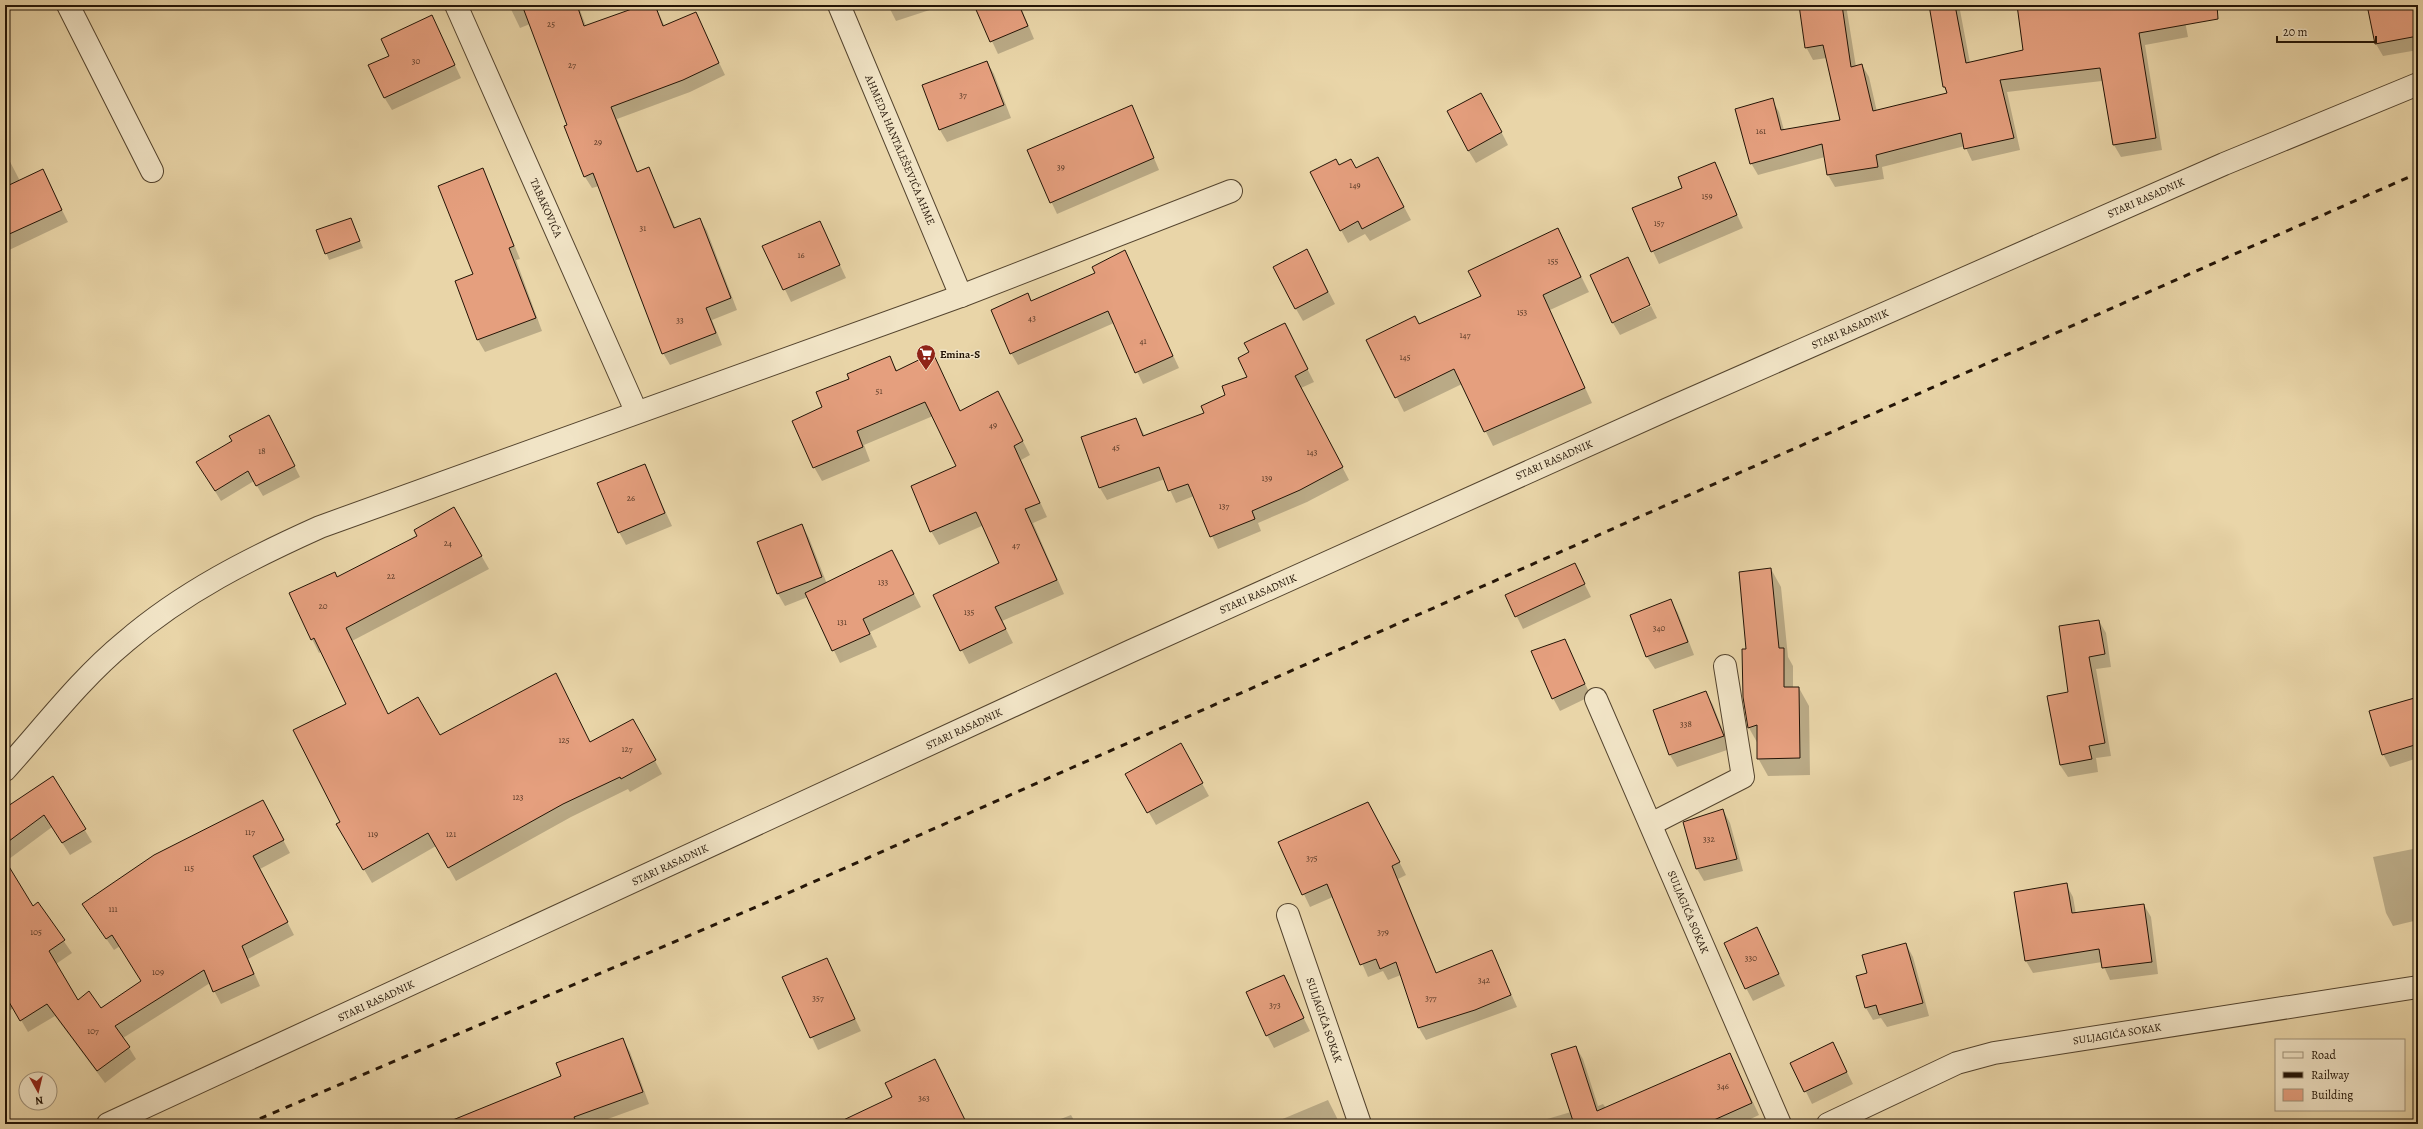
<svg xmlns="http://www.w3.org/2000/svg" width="2423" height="1129" font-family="Alegreya,serif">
<rect width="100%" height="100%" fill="#e9d5a8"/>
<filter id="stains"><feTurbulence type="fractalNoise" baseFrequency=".005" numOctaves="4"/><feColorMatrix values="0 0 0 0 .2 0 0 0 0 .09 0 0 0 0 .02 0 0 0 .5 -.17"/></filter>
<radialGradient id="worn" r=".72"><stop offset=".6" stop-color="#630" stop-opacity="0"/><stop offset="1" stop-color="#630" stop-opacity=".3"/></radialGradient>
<g fill="#0003">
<polygon points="509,5 578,5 586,26 646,5 655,5 665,27 695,13 725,75 690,92 617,119 638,173 649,168 676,229 700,219 707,231 737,310 712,320 722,345 670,365 663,353 599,186 592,188 585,177 565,127 568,126 530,24 520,28"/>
<polygon points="888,5 945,5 896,21"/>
<polygon points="975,5 1020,5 1034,39 998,54"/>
<polygon points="1800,5 1846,5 1856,67 1862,65 1869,77 1877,112 1948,94 1944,87 1930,5 1959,5 1970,63 2024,51 2018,5 2182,5 2188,37 2145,45 2162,150 2121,157 2114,145 2102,81 2007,92 2020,150 1972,161 1965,146 1882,167 1884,179 1835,187 1828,175 1825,157 1758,175 1751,163 1772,100 1779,112 1784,130 1842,121 1827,58 1813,60 1806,47"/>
<polygon points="2230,5 2266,5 2232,9"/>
<polygon points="2368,5 2418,5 2418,50 2383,56 2376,44"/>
<polygon points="438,29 461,78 392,110 384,97 390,57"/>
<polygon points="987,62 994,74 1011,118 947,142 940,130 923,85"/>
<polygon points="1132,106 1159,170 1057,214 1028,151"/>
<polygon points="1488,106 1508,145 1476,163 1468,150"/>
<polygon points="5,152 20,181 42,170 68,222 5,252"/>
<polygon points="1378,158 1411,220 1370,241 1365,234 1348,243 1341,230 1356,169"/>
<polygon points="1714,163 1743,228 1659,264 1633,209 1683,188"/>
<polygon points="482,169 489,182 520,259 516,260 542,331 485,352 478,340 456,281 475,274"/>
<polygon points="351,219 363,248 329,260 318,231"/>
<polygon points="820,222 846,278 791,302 764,246"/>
<polygon points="1558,230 1589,292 1550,310 1592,403 1493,446 1462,384 1404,412 1368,340 1419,325 1482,296"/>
<polygon points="1307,250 1335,304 1303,321 1296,309"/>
<polygon points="1125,252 1179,368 1143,384 1114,323 1018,365 1011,353 1027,295 1031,302 1096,274"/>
<polygon points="1628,259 1650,304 1613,321"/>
<polygon points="1651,306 1657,318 1620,335 1613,323"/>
<polygon points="1291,337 1314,382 1301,388 1349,480 1307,502 1258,523 1261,531 1218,549 1194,496 1176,503 1165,479 1107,500 1100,488 1136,419 1145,436 1206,414"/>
<polygon points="889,357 898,372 940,368 960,412 1005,406 1030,455 1021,460 1047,517 1033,523 1064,594 1002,621 1013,643 969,664 934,596 1000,563 984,525 939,545 931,531 958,467 933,416 864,445 870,461 822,481 814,467 824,408 850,380"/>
<polygon points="275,427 300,477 263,496 254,481 221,501 204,473"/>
<polygon points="644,465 672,526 626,545 619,532"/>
<polygon points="454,508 489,569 352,641 388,715 439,737 556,674 590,743 640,733 662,774 630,792 628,789 571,817 456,881 436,846 372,883 338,825 342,822 347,704 321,652 319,653 312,639 335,573 337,578 419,537"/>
<polygon points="802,525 809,538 827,584 892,552 921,607 870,632 877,647 840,663 808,597 785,606 778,594 758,542"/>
<polygon points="1575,565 1591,597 1523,629 1506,595"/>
<polygon points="1771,569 1781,587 1788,657 1793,666 1793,688 1799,688 1809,706 1810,775 1768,776 1758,758 1758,744 1749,728 1747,650"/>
<polygon points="1671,601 1678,613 1694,655 1655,669 1647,657 1632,615"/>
<polygon points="2099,621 2106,633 2111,667 2096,669 2111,756 2096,758 2098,772 2068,777 2060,765 2070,693"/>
<polygon points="1564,640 1591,696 1560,711 1553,698"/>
<polygon points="1706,693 1713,705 1730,749 1677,767 1670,755"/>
<polygon points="2418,698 2418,758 2390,767 2383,754"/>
<polygon points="1181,745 1209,796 1156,825 1127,774"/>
<polygon points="53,778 92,842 70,855 52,827 5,862 5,809"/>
<polygon points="1723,810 1730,823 1743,871 1704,881 1697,869 1684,822"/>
<polygon points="269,813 290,853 260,869 294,935 248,959 260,986 221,1004 210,983 123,1038 136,1059 105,1083 55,1016 28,1032 14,1008 5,1013 5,862 33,907 38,904 72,953 56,964 78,1001 101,1009 142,981 120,946 114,950 83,905"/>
<polygon points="1375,815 1406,875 1398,879 1437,974 1492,951 1517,1007 1426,1040 1419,1028 1401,975 1388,980 1383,971 1368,977 1333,897 1310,907 1279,842"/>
<polygon points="2418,848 2418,920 2393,926 2386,913 2373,857"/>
<polygon points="2066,884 2073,897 2076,914 2144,905 2151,917 2158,974 2110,980 2102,962 2033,973 2026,961"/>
<polygon points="1757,929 1785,986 1753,1001 1746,988"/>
<polygon points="1906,944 1913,957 1929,1016 1887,1027 1881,1018 1873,1020 1866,1008 1868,974"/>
<polygon points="827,959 861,1031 818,1050 784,978"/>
<polygon points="1283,976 1310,1031 1274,1048 1267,1035"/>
<polygon points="623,1040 630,1052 649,1104 594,1124 442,1124 563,1076"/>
<polygon points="1833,1044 1853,1084 1812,1104 1792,1063"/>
<polygon points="1576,1047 1583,1059 1598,1106 1603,1104 1606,1108 1730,1054 1759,1115 1740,1124 1530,1124 1571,1112"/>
<polygon points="1328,1100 1340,1124 1273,1124 1273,1123"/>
<polygon points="1071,1115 1076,1124 1048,1124"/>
<polygon points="1115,1120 1117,1124 1105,1124"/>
</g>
<g fill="#e59f7e" stroke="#231406">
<polygon points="522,5 577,5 584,26 643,5 655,5 663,26 696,12 719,63 683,80 611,107 637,172 649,167 674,228 700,218 731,298 706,308 716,333 662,354 593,173 584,177 564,126 567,125"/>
<polygon points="974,5 1019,5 1028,26 990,42"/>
<polygon points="1799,5 1842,5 1851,67 1862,64 1873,111 1947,93 1945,87 1943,87 1929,5 1955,5 1966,63 2023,50 2017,5 2217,5 2218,19 2139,33 2156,138 2113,145 2100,68 2000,80 2014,138 1964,149 1961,133 1876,155 1878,167 1827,175 1822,144 1750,164 1735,109 1773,98 1781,130 1840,120 1823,45 1805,48"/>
<polygon points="2367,5 2418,5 2418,36 2375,44"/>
<polygon points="432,15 455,65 384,98 368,65 389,56 381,39"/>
<polygon points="987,61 1004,105 939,130 922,85"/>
<polygon points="1481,93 1502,132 1468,151 1447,111"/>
<polygon points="1132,105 1154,158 1050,203 1027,150"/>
<polygon points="1378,157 1404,207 1362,229 1358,221 1340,231 1310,172 1336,159 1339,165 1351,159 1356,168"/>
<polygon points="1715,162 1737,215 1651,252 1632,208 1682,188 1678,177"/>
<polygon points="483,168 514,246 509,248 536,318 477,340 455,281 473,274 438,186"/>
<polygon points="43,169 62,210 5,236 5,187"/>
<polygon points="351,218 360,241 325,254 316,230"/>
<polygon points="820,221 840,265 783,290 762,246"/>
<polygon points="1558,228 1581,277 1543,295 1585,388 1484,432 1454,369 1395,398 1366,340 1415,316 1419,324 1481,296 1468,271"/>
<polygon points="1307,249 1328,292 1295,309 1273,267"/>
<polygon points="1125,250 1173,356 1135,373 1108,311 1010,354 991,310 1028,293 1031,301 1095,273 1092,267"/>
<polygon points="1628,257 1650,305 1612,323 1590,275"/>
<polygon points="1285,323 1308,369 1295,376 1343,467 1300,490 1252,511 1255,519 1210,537 1188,484 1168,491 1159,467 1099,488 1081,437 1136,418 1143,436 1204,413 1201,406 1225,395 1222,386 1247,377 1238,358 1249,352 1244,343"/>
<polygon points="933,353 960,411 998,391 1023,441 1014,446 1040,503 1025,509 1057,580 995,607 1006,629 960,651 933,595 999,563 976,512 930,532 911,486 956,466 925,402 857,431 863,447 813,468 792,421 822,407 816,392 849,379 847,374 890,356 896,371"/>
<polygon points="269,415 295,466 256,486 248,471 215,491 196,462 232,441 229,436"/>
<polygon points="645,464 665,513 618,533 597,483"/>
<polygon points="454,507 482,556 346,628 388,714 418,697 440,735 556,673 590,742 633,719 656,760 621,779 620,777 563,804 448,868 428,833 363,870 336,824 340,822 293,730 346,704 314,638 311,640 289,593 335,572 337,577 417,536 414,530"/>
<polygon points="802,524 822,577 777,594 757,542"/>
<polygon points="892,550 914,594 863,619 870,634 832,651 805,593"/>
<polygon points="1575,563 1585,584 1515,617 1505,595"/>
<polygon points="1771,568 1779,648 1784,648 1784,687 1799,687 1800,758 1757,759 1757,725 1748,728 1743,697 1742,649 1746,649 1739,572"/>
<polygon points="1671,599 1688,642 1646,657 1630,615"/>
<polygon points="2099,620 2105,654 2089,657 2105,743 2089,746 2092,759 2060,765 2047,696 2068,692 2059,626"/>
<polygon points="1565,639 1585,684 1552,699 1531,651"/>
<polygon points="1706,691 1724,736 1669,755 1653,710"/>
<polygon points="2418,697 2418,744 2382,755 2369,711"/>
<polygon points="1181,743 1203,783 1147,813 1125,774"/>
<polygon points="53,776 86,829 62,843 44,815 5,844 5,808"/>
<polygon points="263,800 284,840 253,856 288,922 242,946 254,974 213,992 204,970 115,1026 130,1047 97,1071 47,1004 20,1021 5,995 5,860 33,906 38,902 65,940 49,951 78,1000 89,991 101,1008 141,981 112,935 106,939 82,904 154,855"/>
<polygon points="1368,802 1400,862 1392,866 1436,973 1492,950 1511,995 1475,1010 1418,1028 1396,962 1380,969 1376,959 1360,965 1327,884 1302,895 1278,842"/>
<polygon points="1723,809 1737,859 1696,869 1683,822"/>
<polygon points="2067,883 2072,913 2144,904 2152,962 2102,968 2099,949 2025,961 2014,892"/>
<polygon points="1757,927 1779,974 1745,989 1724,943"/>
<polygon points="1906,943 1923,1003 1879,1015 1876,1005 1865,1008 1856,976 1867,973 1862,955"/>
<polygon points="827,958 855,1019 810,1038 782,977"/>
<polygon points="1284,975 1304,1018 1266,1036 1246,992"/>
<polygon points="623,1038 643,1092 574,1117 577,1124 443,1124 561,1076 556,1063"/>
<polygon points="1833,1042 1847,1072 1804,1092 1790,1063"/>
<polygon points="1576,1046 1597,1111 1730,1053 1752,1103 1705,1124 1566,1124 1573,1121 1551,1054"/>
<polygon points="935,1059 967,1124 835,1124 892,1097 885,1083"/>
</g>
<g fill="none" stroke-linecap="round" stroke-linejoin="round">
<g stroke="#54442e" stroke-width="24">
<g id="minor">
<polyline points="68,5 152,171"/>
<polyline points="456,5 636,411"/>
<polyline points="839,5 961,296"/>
<polyline points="1596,699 1780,1124"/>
<path d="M 5,770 C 44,727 80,679 125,642 C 183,592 251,558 320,527 L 961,296 L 1231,191"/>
<polyline points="1651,824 1743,777 1725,666"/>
<polyline points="1288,915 1360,1124"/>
<polyline points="108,1124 1131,651 1668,409 2224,164 2418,84"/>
<polyline points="1828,1124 1957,1063 1994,1053 2418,987"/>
</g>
</g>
<use href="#minor" stroke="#f1e4c6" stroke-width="22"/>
<polyline stroke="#231406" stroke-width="3" stroke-dasharray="7 7" stroke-linecap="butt" points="247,1124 777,898 2418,173"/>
</g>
<defs>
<g id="supermarket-pin" transform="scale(1)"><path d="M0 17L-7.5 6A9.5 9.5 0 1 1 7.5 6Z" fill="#8f2418" stroke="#f1e4c6"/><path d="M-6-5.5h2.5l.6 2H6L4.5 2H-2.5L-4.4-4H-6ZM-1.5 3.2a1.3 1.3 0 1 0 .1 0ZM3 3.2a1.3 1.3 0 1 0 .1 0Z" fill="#fff"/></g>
</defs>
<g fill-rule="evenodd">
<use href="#supermarket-pin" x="926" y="354"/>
</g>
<g text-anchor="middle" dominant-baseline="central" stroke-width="3" stroke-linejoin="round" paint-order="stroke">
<g font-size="9" fill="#543724">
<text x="551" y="24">25</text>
<text x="416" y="61">30</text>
<text x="572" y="65">27</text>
<text x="963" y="95">37</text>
<text x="1761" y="131">161</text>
<text x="598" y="142">29</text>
<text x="1061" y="167">39</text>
<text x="1355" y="185">149</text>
<text x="1707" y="196">159</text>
<text x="1659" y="223">157</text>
<text x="643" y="228">31</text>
<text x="801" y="255">16</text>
<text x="1553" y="261">155</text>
<text x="1522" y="312">153</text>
<text x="1032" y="318">43</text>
<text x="680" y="320">33</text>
<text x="1465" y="335">147</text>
<text x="1143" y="341">41</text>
<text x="1405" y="357">145</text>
<text x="879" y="391">51</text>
<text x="993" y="425">49</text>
<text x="1116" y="447">45</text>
<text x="262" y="451">18</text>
<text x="1312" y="452">143</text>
<text x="1267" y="478">139</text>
<text x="631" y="498">26</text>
<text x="1224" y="506">137</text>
<text x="448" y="543">24</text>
<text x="1016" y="545">47</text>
<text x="391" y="576">22</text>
<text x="883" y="582">133</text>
<text x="323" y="606">20</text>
<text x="969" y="612">135</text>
<text x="842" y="622">131</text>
<text x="1659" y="628">340</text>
<text x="1686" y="724">338</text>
<text x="564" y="740">125</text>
<text x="627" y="749">127</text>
<text x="518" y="797">123</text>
<text x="250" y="832">117</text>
<text x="373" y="834">119</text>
<text x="451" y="834">121</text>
<text x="1709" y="839">332</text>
<text x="1312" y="858">375</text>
<text x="189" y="868">115</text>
<text x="113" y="909">111</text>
<text x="36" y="932">105</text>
<text x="1383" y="932">379</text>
<text x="1751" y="958">330</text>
<text x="158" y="972">109</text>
<text x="1484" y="980">342</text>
<text x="818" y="998">357</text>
<text x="1431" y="998">377</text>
<text x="1275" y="1005">373</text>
<text x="93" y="1031">107</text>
<text x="1723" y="1086">346</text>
<text x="924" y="1098">363</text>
</g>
<g font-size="11" fill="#231406" stroke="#f1e4c6">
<text transform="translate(900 150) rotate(67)">AHMEDA HANTALEŠEVIĆA AHME</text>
<text transform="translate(2146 198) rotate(-24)">STARI RASADNIK</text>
<text transform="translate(546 208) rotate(66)">TABAKOVIĆA</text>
<text transform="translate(1850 329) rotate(-24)">STARI RASADNIK</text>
<text transform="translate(1554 460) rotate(-24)">STARI RASADNIK</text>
<text transform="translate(1258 594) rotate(-24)">STARI RASADNIK</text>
<text transform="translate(964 729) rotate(-25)">STARI RASADNIK</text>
<text transform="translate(670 865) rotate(-25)">STARI RASADNIK</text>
<text transform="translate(1688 912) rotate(67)">SULJAGIĆA SOKAK</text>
<text transform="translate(376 1001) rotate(-25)">STARI RASADNIK</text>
<text transform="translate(1324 1020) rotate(71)">SULJAGIĆA SOKAK</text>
<text transform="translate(2117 1034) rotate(-9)">SULJAGIĆA SOKAK</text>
</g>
<g font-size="11" font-weight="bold" fill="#231406" stroke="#f1e4c6" text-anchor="start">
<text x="940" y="354">Emina-S</text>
</g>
</g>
<rect width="2423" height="1129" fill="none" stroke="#e9d5a8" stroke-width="20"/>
<rect x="6" y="6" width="2411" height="1117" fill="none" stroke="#231406" stroke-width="2"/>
<rect x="10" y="10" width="2403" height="1109" fill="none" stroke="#231406"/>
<rect x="2275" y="1039" width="130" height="72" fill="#f1e4c6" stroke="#9f9179"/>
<rect x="2283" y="1052" width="20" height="6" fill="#f1e4c6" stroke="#9f9179"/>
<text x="2311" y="1059" font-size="12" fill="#231406">Road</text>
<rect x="2283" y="1072" width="20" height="6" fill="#231406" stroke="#9f9179"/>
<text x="2311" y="1079" font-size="12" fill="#231406">Railway</text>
<rect x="2283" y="1089" width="20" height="12" fill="#e59f7e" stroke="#9f9179"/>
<text x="2311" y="1099" font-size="12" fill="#231406">Building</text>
<g transform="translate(38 1091) rotate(172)"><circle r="19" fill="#f1e4c6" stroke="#9f9179"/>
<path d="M0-3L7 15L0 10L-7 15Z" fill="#8f2418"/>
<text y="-6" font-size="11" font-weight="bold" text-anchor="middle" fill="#231406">N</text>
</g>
<path d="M2277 36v6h99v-6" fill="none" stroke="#231406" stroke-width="2"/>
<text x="2283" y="36" font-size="12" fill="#231406" stroke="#f1e4c6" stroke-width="3" paint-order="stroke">20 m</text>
<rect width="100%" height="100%" filter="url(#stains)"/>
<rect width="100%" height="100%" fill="url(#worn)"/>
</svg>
